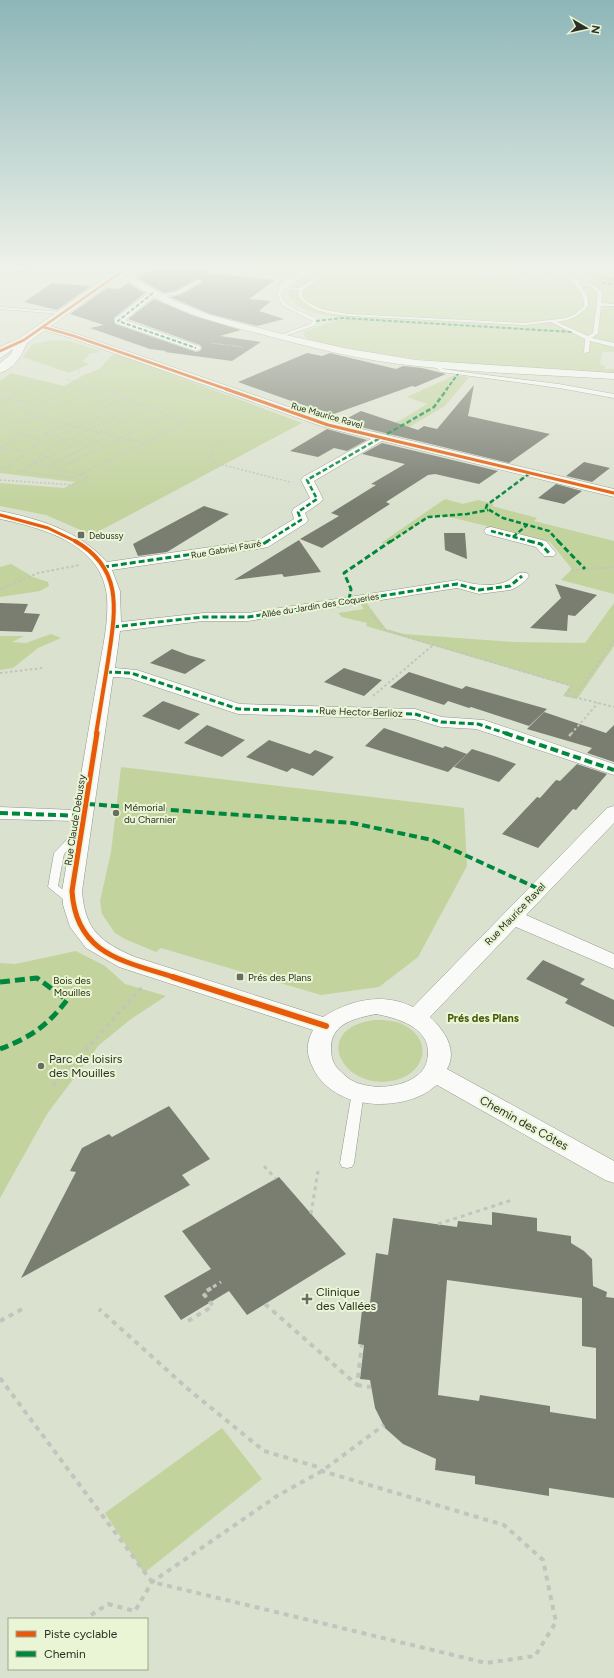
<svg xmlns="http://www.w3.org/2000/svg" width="614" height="1678" font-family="Figtree,sans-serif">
<rect width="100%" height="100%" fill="#dbe1cf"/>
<g fill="#c2d39e">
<polygon points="236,270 293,271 284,277 233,272"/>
<path d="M 316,270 L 614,270 L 614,352 L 602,352 L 600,364 L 605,366 L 605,369 L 614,369 L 614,373 C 513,366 408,365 308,339 L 304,336 L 304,332 L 342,318 C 324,315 300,313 289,297 C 288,283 306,277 316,270 Z"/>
<polygon points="52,340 69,341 100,351 97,353 90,353 83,362 90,364 69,373 23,357 33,344"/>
<polygon points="117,354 302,423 92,535 46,515 0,506 0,483 64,488 75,482 0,473 0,381 11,373 64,386 84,375 99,369 112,355"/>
<polygon points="455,375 469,377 445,406 394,436 371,431 401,420 427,404 407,397"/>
<polygon points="445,499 463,504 478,500 494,504 492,506 537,518 534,521 614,541 614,594 561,580 572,569 550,542 454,518 438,516 428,518 387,544 381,543"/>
<polygon points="11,564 33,577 48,582 49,586 40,591 0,597 0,567"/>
<polygon points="366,602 386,629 404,634 513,642 585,643 614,603 614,646 577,699 563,696 570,686 366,626 367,623 342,617 338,613 364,609 360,603"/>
<polygon points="51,634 61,638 38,648 13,668 0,670 0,636 24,636 12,642 26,643"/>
<polygon points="121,767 464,808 467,866 418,957 379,987 321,995 161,948 156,952 125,939 115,933 102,914 100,901 111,852"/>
<polygon points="76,951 105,966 125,984 166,996 131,1019 99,1045 47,1114 0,1198 0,963 15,964"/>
<path d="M 374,1020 C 384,1020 394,1020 404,1025 C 433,1040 426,1072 396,1080 C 343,1093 309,1029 374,1020 Z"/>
<polygon points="222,1428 262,1479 144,1573 105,1513"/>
</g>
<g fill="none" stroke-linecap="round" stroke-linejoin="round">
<polyline stroke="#a4b970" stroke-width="3.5" points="587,270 599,277 614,280"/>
</g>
<g fill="#7a7e71" fill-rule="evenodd">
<polygon points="151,270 210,270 205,273 275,280 249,299 271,301 259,311 284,319 257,326 210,314 170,297 180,295 203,282 202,280 197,279 175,291 164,293 137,278"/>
<polygon points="52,283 91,286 57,310 24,302"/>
<polygon points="128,283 145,293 114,318 115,324 196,352 200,351 202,348 200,345 128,319 154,299 191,315 241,330 220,336 261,342 232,361 165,352 166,351 150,349 90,328 104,325 70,314 107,288 119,289"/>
<polygon points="307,353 322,356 330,353 396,369 403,366 422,368 446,374 415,387 412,386 331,415 238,382"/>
<polygon points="474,385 468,416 550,434 509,463 340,422 361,411 418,430 424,426 437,429"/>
<polygon points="327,429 367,440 347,451 334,448 318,457 290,451"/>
<polygon points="382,443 498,471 479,484 435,474 428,475 386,502 390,504 322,548 300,539 339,516 331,513 376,485 371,484 405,464 362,454"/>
<polygon points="584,462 610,468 592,482 566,476"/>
<polygon points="556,484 582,491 564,504 538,498"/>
<polygon points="204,506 229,514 167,552 138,556 133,544"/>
<polygon points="444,533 465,533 467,559 445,550"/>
<polygon points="299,540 321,572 284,577 282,574 234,580"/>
<polygon points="555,584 597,595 575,616 568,615 567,631 530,628 561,598"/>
<polygon points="0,603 28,604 24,613 40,614 32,632 0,631"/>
<polygon points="172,649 188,655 206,660 185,674 150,663"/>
<polygon points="344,668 382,680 364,696 324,682"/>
<polygon points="409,672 462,689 466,686 547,709 529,726 471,707 469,708 448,701 444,705 390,687"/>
<polygon points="163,701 200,714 179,730 142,716"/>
<polygon points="544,712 606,733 614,725 614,762 587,753 592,748 527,729"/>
<polygon points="207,725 245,740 222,757 184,743"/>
<polygon points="384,728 443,748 445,746 467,754 448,772 365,746"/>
<polygon points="269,740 310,754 315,750 334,757 313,776 292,768 287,772 246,757"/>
<polygon points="472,749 494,756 516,764 499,782 454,767"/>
<polygon points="577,764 607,774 576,810 573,809 538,848 502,834 537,797 540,798 556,780 560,781"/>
<polygon points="543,960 585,979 580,984 614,1000 614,1027 565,1003 568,999 526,979"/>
<polygon points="169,1106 210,1159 182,1175 190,1185 21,1278 76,1172 70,1171 82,1148 109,1134 112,1137"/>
<polygon points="279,1177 346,1254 247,1315 229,1291 181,1320 164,1296 211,1269 182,1231"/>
<path d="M 492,1212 L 537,1218 L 537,1231 L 571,1236 L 571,1243 L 584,1251 L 592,1259 L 593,1286 L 607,1292 L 606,1297 L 614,1298 L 614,1498 L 549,1488 L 549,1496 L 475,1484 L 475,1476 L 435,1470 L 436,1459 L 403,1444 L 385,1428 L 375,1408 L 370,1380 L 360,1379 L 364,1345 L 358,1344 L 363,1302 L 370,1303 L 376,1253 L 388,1255 L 393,1218 L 457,1227 L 458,1221 L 492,1225 ZM 447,1280 L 582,1298 L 582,1346 L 596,1348 L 596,1419 L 550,1412 L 550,1406 L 480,1395 L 479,1401 L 438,1395 Z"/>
</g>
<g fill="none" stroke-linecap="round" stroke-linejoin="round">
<g stroke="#919689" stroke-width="1">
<g id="lane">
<path d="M 326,270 L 331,270 L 303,290 L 302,296 C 313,310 332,311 349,314 L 525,323 L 566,318 L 575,314 L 584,306 C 585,299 582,294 578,289 C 559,260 510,275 482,277 L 480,275 C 500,272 542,266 560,271 C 566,273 570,277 576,280 C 588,286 591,280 602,293 L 601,303 L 614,304 L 614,306 L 601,306 L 598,333 L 592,338 L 614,343 L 614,347 L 590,341 L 589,352 L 584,353 L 585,339 L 551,322 L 525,325 L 349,316 C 330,314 310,312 298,296 L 299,290 L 284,289 L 281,295 C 287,312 307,310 318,321 L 314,326 L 279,338 L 279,336 L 310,324 L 313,321 L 283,306 L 277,295 L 280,287 L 282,286 L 300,288 ZM 579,283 L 590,286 L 598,293 L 593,333 L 588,336 L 557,322 C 570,320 579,317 588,306 L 588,298 Z"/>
<polygon points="198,280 202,281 179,294 159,297 157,296 176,292"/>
<polygon points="0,307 62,312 64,313 62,314 0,309"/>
<polygon points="14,344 19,345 0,358 0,354"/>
<polygon points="434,364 438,364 443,369 463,372 559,384 614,394 614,398 559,388 441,372 434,366"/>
<polygon points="80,829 85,832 64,854 58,886 76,899 77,901 72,904 68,903 48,887 54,853 76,830"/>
<polygon points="358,1087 362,1089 364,1092 354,1163 352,1167 347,1168 342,1167 340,1163 352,1092 354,1089"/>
</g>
</g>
<g stroke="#919689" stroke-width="1">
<g id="street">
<path d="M 5,270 L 38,270 L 39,272 C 34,277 10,275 5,270 Z"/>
<polygon points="302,270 312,270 285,289 279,289 279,285"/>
<path d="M 116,273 L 131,276 L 173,300 L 210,315 L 282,334 L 344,348 L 416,360 L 614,373 L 614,379 C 548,375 482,373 417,366 C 363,361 309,347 257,333 C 221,324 186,315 154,297 L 125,320 L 199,346 L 201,348 L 199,350 L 196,351 L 115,323 L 115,319 L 148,293 L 126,280 L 113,278 L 112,276 Z"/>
<path d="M 43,324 L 77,334 L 332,422 L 614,489 L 614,497 L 382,441 L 314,481 L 323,499 L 321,502 L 305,513 L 308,520 L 306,523 L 268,547 L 263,548 L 112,570 L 120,591 L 121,622 L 203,613 L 248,613 L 457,580 C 473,584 488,588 505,582 C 514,579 516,570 527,573 L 529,576 C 525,582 517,588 510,590 L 479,594 L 457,588 L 248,621 L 203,621 L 120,631 L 115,668 L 137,670 L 240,704 L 415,709 L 442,717 L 484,720 L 614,764 L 614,775 L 476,729 L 441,727 L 414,719 L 238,714 L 129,678 L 113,677 L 82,891 C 85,930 100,942 135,957 L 323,1017 C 350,1000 383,992 413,1007 L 607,808 L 614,806 L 614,823 L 526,915 L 614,954 L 614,969 L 516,927 L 430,1017 C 444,1030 458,1050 447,1069 L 614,1161 L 614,1183 L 605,1180 L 437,1085 C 432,1088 427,1093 422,1095 C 386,1112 331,1106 313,1068 C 306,1054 306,1043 313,1030 L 119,967 L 86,948 L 70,927 L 63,905 L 62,891 L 74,821 L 0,819 L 0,807 L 75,810 C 83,765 90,720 98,675 C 102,650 109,623 107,597 C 106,586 102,575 96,566 C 76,537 33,526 0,519 L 0,511 C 40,519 79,531 107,562 L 259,540 L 294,519 L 292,512 L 293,509 L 310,498 L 301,480 L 303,477 L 371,439 L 324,427 L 71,338 L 40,329 L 38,327 ZM 376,1014 C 397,1018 430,1027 428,1055 C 427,1061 426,1066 422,1071 C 406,1089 370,1091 351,1080 C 347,1078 343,1073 339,1070 C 333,1064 331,1057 331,1048 C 331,1023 356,1018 376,1014 Z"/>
<polygon points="491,527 546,541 556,553 554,556 544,556 536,547 486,534 484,531 486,528"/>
</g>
</g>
<g stroke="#919689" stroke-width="1">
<path id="secondary" d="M 117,270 L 129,270 L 27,343 C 22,355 14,369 0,373 L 0,363 L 11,354 L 13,349 L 0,354 L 0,347 L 20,338 Z"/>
</g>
<g stroke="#c2c4be" stroke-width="1" stroke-dasharray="1.5 1.5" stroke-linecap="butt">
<polyline points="601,270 614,276"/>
<polyline points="211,343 243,347"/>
<path d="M 63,350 C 75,356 78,360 79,374"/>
<polyline points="17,378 54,387"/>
<polyline points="66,379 108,390"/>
<polyline points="21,390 33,382"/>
<polyline points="49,390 55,387"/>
<polyline points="65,390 79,382"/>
<polyline points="95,390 100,388"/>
</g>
<g stroke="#c2c4be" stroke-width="1.5" stroke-dasharray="2 2" stroke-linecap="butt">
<polyline points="104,389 185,422"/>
<polyline points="0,398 29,402"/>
<polyline points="0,404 22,389"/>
<polyline points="26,413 67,389"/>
<polyline points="26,414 144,443"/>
<polyline points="0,419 51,389"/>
<polyline points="21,423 97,389"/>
<polyline points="0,426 42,440"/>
<polyline points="35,431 117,394"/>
<polyline points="45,434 125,398"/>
<polyline points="46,434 67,440"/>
<polyline points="56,437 133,401"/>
<polyline points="217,443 209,457 212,462 290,482"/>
<polyline points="0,448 27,451"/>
<polyline points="0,450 21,433"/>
<polyline points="36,463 150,408"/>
<polyline points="47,466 111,435"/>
<polyline points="0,468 6,469 42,440"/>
<polyline points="57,469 167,415"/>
<polyline points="17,471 73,478 186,422"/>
<polyline points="23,471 48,449 142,404"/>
<polyline points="0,480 75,485 88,477 33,463"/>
</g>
<g stroke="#c2c4be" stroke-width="2" stroke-dasharray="2.5 2.5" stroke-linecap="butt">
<polyline points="571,570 614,567"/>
<polyline points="0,589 38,573 80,565"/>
<polyline points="371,614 385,630 572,686 565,695 574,697"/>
<polyline points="614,640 574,697 614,707"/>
<polyline points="0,673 43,668"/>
<polyline points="373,696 433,645"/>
<polyline points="571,734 598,703"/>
</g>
<polyline stroke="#c2c4be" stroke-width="2.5" stroke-dasharray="3 3" stroke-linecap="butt" points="569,736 572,733"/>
<g stroke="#c2c4be" stroke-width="3" stroke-dasharray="4 4" stroke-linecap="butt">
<polyline points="53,1086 142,987"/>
<polyline points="264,1166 276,1179"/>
<polyline points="311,1214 318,1171"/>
<polyline points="438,1224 512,1200"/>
<polyline points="213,1287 221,1282"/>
</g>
<g stroke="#c2c4be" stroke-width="4" stroke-dasharray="5 5" stroke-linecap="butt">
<polyline points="265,1304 357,1385 362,1345"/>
<polyline points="0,1321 26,1307"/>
<polyline points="188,1321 213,1306 203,1293 215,1286"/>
<polyline points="0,1378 152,1582 486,1663 535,1656 556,1622 543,1560 504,1525 322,1471 318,1467 264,1451 188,1389 99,1309"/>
<polyline points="357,1385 371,1387"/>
<polyline points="91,1615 108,1604 135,1611 152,1582 277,1496 322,1471 384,1425"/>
</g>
<use href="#lane" fill="#fafaf8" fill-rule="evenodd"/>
<use href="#street" fill="#fafaf8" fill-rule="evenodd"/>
<use href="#secondary" fill="#fafaf8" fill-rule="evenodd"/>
<g stroke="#00873e" stroke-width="2" stroke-dasharray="4 2" stroke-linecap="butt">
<polyline points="9,270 35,272"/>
<polyline points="602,283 614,284"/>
<polyline points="153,293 118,321 196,348"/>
<polyline points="316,321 342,318 572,332"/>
<polyline points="446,390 458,374"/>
</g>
<g stroke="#00873e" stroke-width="2.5" stroke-dasharray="5 2.5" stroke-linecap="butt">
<polyline points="387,434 434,407 447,389"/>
<polyline points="530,473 487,505 486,508 503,518 549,531 559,542"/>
<polyline points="491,531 533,542"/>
<polyline points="513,537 527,525"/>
<polyline points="266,542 301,520 298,512 317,499 307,480 380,438"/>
<polyline points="390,542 428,517 467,514 488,510"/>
</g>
<g stroke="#00873e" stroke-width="3" stroke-dasharray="6 3" stroke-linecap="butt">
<polyline points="529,541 541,544 549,553"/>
<polyline points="558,541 585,569"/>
<polyline points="103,567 263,544 268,541"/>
<polyline points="349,600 351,589 344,573 391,541"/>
<polyline points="113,627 203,617 248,617 457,584 479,590 510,586 522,576"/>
<polyline points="106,672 131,673 238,709 415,714 441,722 478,724 508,734"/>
</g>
<g stroke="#00873e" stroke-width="4" stroke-dasharray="8 4" stroke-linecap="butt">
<polyline points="505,733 614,770"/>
<polyline points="87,804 352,823 432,840 539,889"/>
<polyline points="0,813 85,816"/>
</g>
<path stroke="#00873e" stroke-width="5" stroke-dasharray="10 5" stroke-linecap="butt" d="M 0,982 L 37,978 L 67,1000 C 47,1026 31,1037 0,1049"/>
<g stroke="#eaf5d5" stroke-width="3.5">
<g id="cycleway-far4">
<polyline points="43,327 74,336 229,390"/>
<polyline points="0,351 24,340 124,270"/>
</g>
</g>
<g stroke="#eaf5d5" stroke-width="4.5">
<g id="cycleway-far3">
<polyline points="226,389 328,425 614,493"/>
<polyline points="0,515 48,528 77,542"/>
</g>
</g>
<g stroke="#eaf5d5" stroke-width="6">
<path id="cycleway-far2" d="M 75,541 C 125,569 115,613 108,661 C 104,685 100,710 96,734"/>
</g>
<g stroke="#eaf5d5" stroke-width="8">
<path id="cycleway-far1" d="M 97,733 L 72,891 C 76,955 124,961 176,978"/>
</g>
<g stroke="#eaf5d5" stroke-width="9">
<polyline id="cycleway" points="173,977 326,1026"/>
</g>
<use href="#cycleway-far4" stroke="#e8590c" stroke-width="2.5"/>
<use href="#cycleway-far3" stroke="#e8590c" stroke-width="3"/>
<use href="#cycleway-far2" stroke="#e8590c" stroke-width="4"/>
<use href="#cycleway-far1" stroke="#e8590c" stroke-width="5"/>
<use href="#cycleway" stroke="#e8590c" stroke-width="6"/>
</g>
<linearGradient id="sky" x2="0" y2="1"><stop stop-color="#8db6b8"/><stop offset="0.53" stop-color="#eff2e9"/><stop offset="1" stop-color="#eff2e9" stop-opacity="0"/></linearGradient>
<rect width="614" height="505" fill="url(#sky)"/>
<g fill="#696e60" stroke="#eaf5d5" stroke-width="1.5">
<rect x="77" y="531" width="8" height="8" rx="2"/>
<circle cx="116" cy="813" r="4"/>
<rect x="236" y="973" width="8" height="8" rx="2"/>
<circle cx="41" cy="1066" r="4"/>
<path d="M305 1293h4v4h4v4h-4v4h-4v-4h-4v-4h4z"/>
</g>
<g text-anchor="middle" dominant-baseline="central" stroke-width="4" stroke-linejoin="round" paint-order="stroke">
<g font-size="9" fill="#2c3024" stroke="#eaf5d5">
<text transform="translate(327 415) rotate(16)">Rue Maurice Ravel</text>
<text transform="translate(226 549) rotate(-10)">Rue Gabriel Fauré</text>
<text transform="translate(320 605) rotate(-9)">Allée du Jardin des Coqueries</text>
</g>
<g font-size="9" fill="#2c3024" stroke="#eaf5d5" text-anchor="start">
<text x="89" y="535">Debussy</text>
</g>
<g font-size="10" fill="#2c3024" stroke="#eaf5d5">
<text transform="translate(361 712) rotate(2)">Rue Hector Berlioz</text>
<text transform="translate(75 820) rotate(-81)">Rue Claude Debussy</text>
<text transform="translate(515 914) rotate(-46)">Rue Maurice Ravel</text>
</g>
<g font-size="10" fill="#2c3024" stroke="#eaf5d5" text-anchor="start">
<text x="124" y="807">Mémorial<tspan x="124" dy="12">du Charnier</tspan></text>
<text x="248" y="977">Prés des Plans</text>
</g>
<g font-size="10" fill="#273209" stroke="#eaf5d5">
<text x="72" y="980">Bois des<tspan x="72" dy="12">Mouilles</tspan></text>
</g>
<g font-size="11" font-weight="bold" fill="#455708" stroke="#eaf5d5">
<text x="483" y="1018">Prés des Plans</text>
</g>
<g font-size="12" fill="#2c3024" stroke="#eaf5d5" text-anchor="start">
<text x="49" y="1059">Parc de loisirs<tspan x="49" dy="14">des Mouilles</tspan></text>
<text x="316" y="1292">Clinique<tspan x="316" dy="14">des Vallées</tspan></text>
</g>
<g font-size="12" fill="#2c3024" stroke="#eaf5d5">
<text transform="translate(524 1123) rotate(29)">Chemin des Côtes</text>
</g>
</g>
<rect x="8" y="1618" width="140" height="52" fill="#eaf5d5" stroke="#9ea68e"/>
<rect x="16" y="1631" width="20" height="6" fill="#e8590c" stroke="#9ea68e"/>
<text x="44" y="1638" font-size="12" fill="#2c3024">Piste cyclable</text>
<rect x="16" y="1651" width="20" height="6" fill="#00873e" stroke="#9ea68e"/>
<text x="44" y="1658" font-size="12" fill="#2c3024">Chemin</text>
<g transform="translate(586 28) rotate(99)" stroke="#eaf5d5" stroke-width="3" paint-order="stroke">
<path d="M0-3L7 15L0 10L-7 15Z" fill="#2c3024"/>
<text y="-6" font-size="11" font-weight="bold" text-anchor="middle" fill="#2c3024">N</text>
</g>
</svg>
